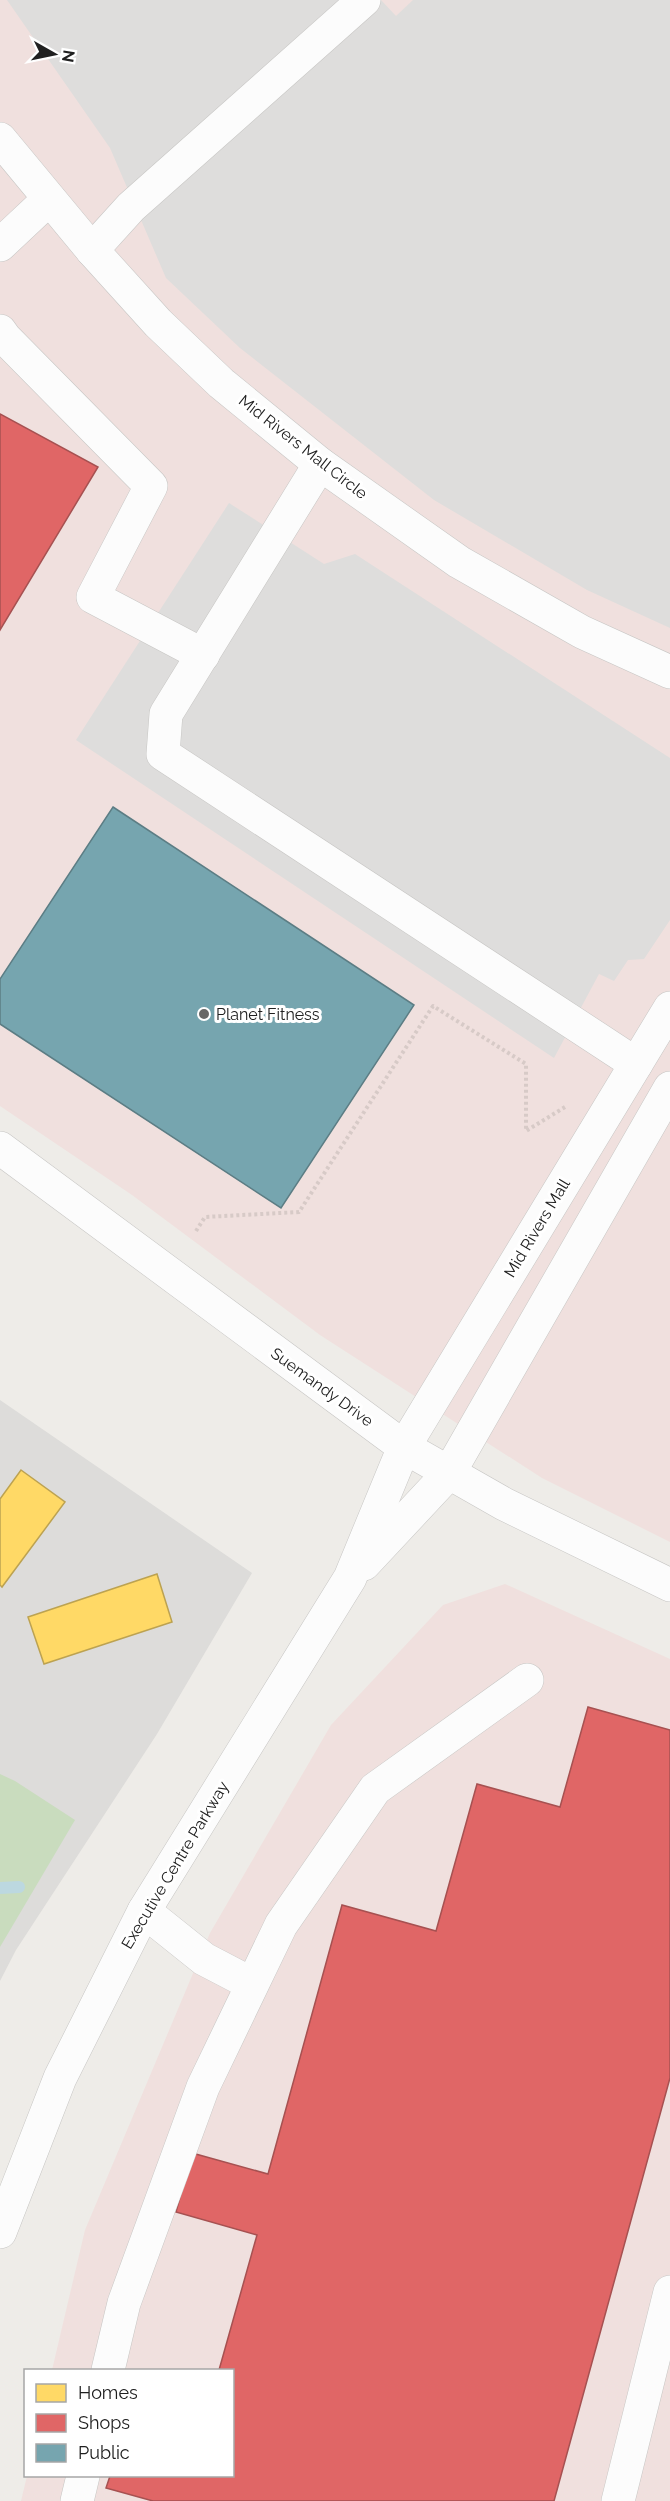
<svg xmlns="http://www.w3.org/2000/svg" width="670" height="2501" font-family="Raleway,sans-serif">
<rect width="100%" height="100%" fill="#eeece8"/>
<polygon fill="#dddcda" points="0,1400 252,1573 157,1734 16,1950 0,1981"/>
<g fill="#f0e0de">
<polygon points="0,0 670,0 670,1542 542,1478 320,1335 132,1195 0,1106"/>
<polygon points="505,1584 670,1659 670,2501 21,2501 27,2476 232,2476 232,2370 52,2370 85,2230 210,1933 331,1725 443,1605"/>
</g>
<polygon fill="#c9dcbe" points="0,1774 15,1781 75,1820 0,1947"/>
<g fill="#dedddc">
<polygon points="7,0 381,0 396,16 413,0 670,0 670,628 587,590 434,500 240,348 166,278 110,148"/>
<polygon points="229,503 324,564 355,554 670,758 670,920 644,959 628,960 614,981 599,974 554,1058 76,740"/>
</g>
<g fill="#ffd966" stroke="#bca251" stroke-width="1.5">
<polygon points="21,1470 65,1502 2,1587 0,1585 0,1499"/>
<polygon points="157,1574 172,1622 44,1664 28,1617"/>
</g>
<g fill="#e06666" stroke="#a65151" stroke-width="1.5">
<polygon points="0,414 98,467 0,630"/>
<polygon points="588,1707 670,1730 670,2078 554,2501 153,2501 106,2488 110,2476 232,2476 232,2370 219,2370 257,2235 176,2212 192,2153 268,2174 342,1905 436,1931 477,1784 560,1807"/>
</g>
<polygon fill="#76a5af" stroke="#5c7d84" stroke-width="1.5" points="113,807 414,1005 281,1208 0,1024 0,979"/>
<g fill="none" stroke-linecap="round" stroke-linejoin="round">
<polyline stroke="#bcd8e0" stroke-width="12" points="0,1888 19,1887"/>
<g stroke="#c7c6c4" stroke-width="34">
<g id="minor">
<polyline points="0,139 92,250 158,323 221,383 320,464 459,562 582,632 670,672"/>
<polyline points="0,245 49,199"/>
<polyline points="92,250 131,207 364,0"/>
<polyline points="0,331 5,338 151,486 93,597 203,655"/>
<polyline points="320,464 166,714 163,754 636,1064"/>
<polyline points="0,1148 404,1447 504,1504 670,1585"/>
<polyline points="364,1564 449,1473 670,1088"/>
<polyline points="144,1911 204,1959 252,1984"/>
<polyline points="0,2232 60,2078 144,1911 350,1578 404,1447 670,1008"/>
<polyline points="108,2370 124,2303 203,2087 281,1925 375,1789 527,1680"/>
<polyline points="77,2501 83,2476"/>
<polyline points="618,2501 670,2292"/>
</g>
</g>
<polyline stroke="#d7cac7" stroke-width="4" stroke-dasharray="3 3" stroke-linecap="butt" points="196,1231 205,1217 299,1212 433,1006 526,1064 526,1131 565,1107"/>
<use href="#minor" stroke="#fcfcfc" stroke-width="33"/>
</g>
<circle fill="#686766" stroke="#fff" stroke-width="2" cx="204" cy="1014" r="6"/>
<g text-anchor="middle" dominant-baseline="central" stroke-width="6" stroke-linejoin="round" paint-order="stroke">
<g font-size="16" fill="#202020" stroke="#fff">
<text transform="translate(303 447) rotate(38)">Mid Rivers Mall Circle</text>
<text transform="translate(537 1228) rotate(-59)">Mid Rivers Mall</text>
<text transform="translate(322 1387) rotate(36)">Suemandy Drive</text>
<text transform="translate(175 1865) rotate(-59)">Executive Centre Parkway</text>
</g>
<g font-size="16" fill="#202020" stroke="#fff" text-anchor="start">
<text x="216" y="1014">Planet Fitness</text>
</g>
</g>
<rect x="24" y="2369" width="210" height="108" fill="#ffffff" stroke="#a6a6a6" stroke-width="1.5"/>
<rect x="36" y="2384" width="30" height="18" fill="#ffd966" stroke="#a6a6a6" stroke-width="1.5"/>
<text x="78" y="2399" font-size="18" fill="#202020">Homes</text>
<rect x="36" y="2414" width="30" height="18" fill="#e06666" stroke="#a6a6a6" stroke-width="1.5"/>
<text x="78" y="2429" font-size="18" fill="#202020">Shops</text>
<rect x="36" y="2444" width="30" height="18" fill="#76a5af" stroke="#a6a6a6" stroke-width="1.5"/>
<text x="78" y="2459" font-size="18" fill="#202020">Public</text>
<g transform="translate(54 54) rotate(99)" stroke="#ffffff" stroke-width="4.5" paint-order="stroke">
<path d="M0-4.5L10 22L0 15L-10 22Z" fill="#202020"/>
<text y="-9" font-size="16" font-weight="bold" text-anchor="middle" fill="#202020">N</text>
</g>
</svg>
